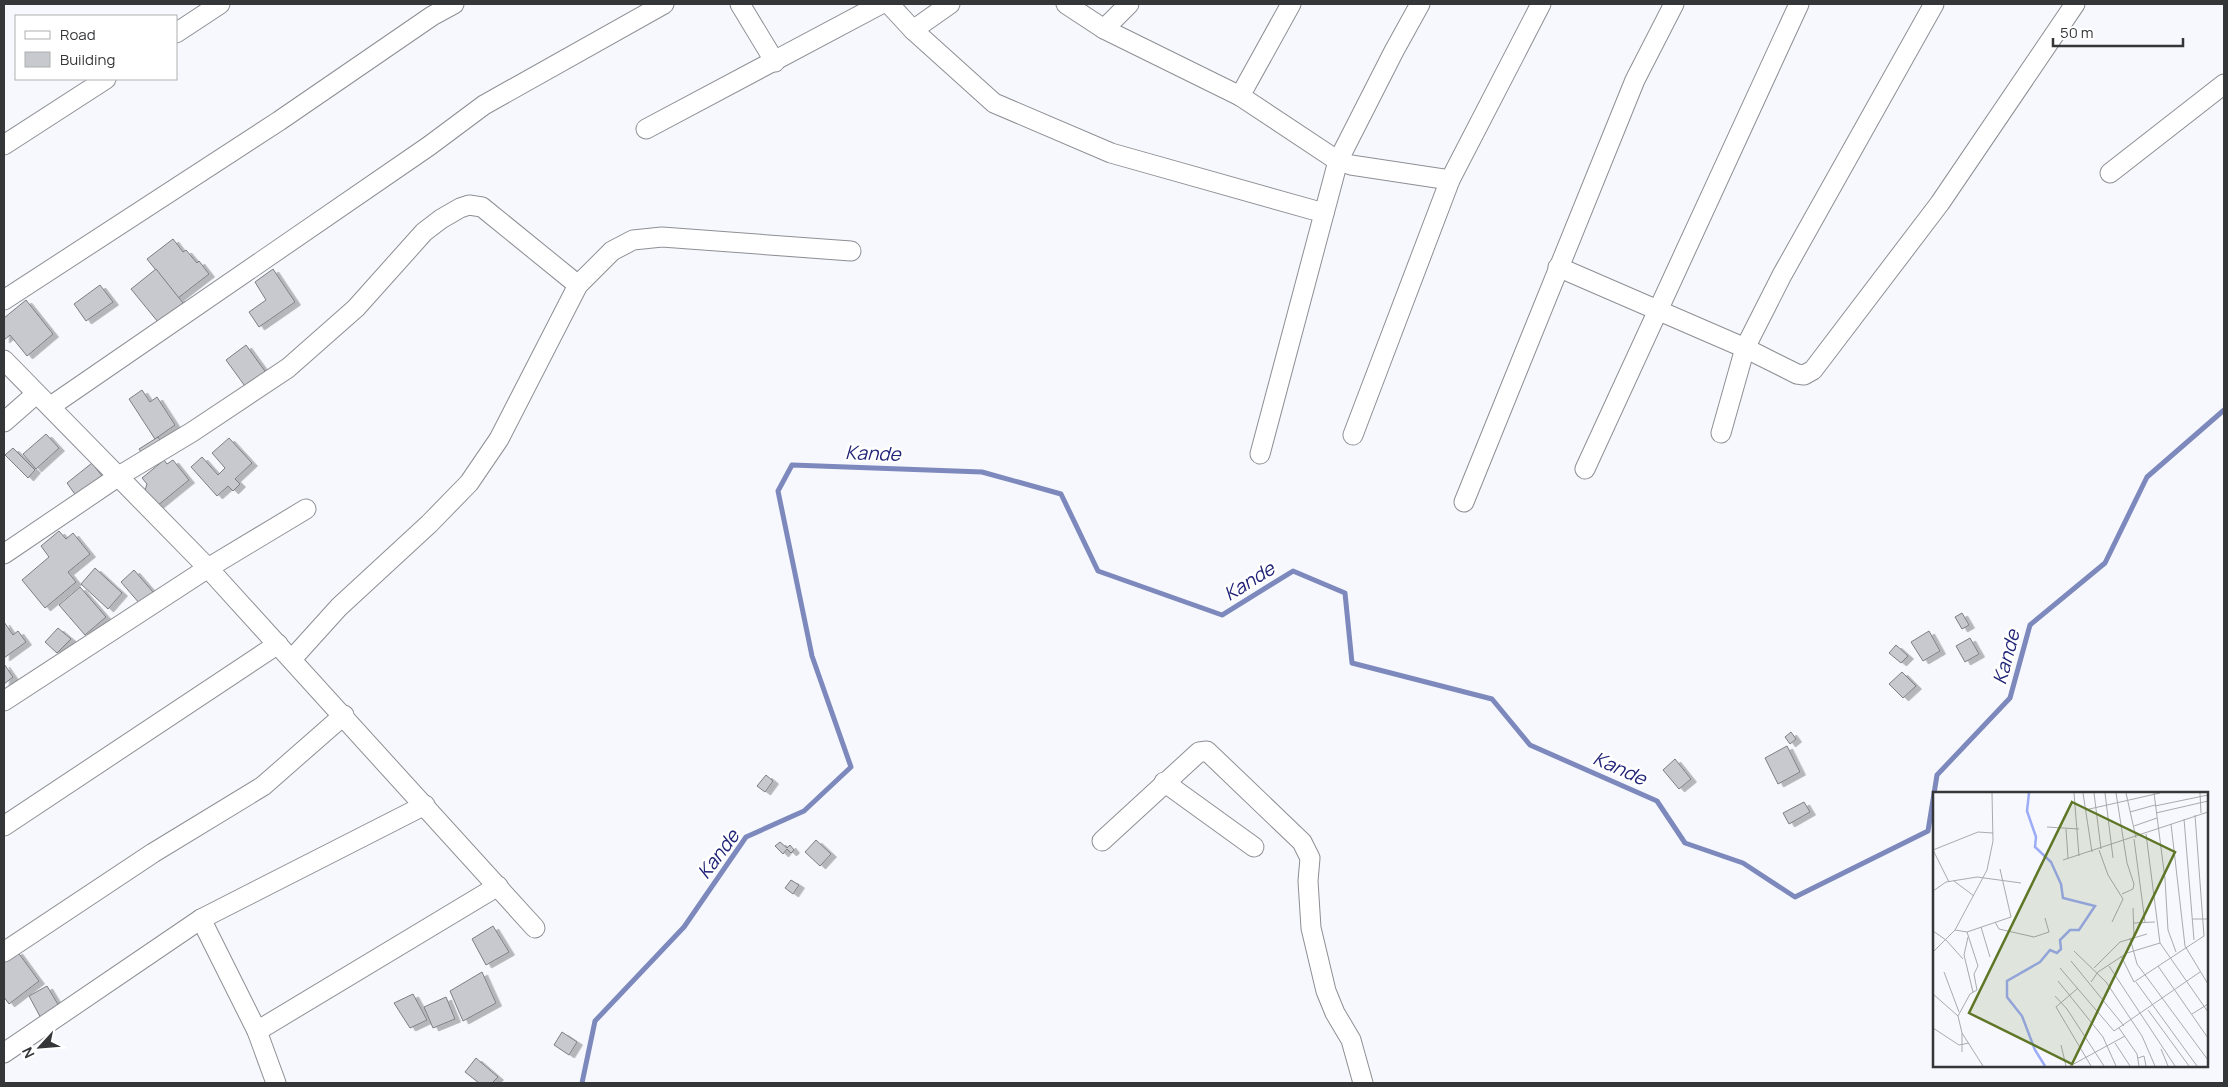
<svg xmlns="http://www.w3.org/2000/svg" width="2228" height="1087" font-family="Manrope,sans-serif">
<defs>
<filter id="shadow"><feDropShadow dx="5.5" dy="3" stdDeviation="0" flood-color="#0004"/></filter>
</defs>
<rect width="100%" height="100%" fill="#f6f8fd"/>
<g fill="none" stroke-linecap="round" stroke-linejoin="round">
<polyline stroke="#7d89bd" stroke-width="5" points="582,1083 595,1021 684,927 746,837 804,811 851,767 812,656 778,491 792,465 982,472 1061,494 1098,571 1222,615 1293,571 1345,593 1352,663 1492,699 1530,745 1657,801 1685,843 1743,863 1795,897 1928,831 1937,775 2010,698 2030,625 2105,563 2147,477 2224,410"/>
</g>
<g fill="#c8c9ce" stroke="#7d7e83" filter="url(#shadow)">
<polygon points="173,239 183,252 186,250 197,263 199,261 209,274 178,298 147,259"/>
<polygon points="156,269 183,303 158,322 131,289"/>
<polygon points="273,269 295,302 259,327 249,312 266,300 255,282"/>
<polygon points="100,285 113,302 86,321 74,304"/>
<polygon points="26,300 53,334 27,356 10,335 4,340 4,318"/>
<polygon points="246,345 270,378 250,393 226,360"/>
<polygon points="142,390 150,402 157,397 175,425 155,439 129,399"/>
<polygon points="46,434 59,448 36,469 23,454"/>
<polygon points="158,437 165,448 146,459 139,449"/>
<polygon points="229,438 252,463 235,479 240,484 233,491 228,486 217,496 191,467 202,457 218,475 225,468 212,453"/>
<polygon points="13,448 35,470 28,478 5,455"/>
<polygon points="164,460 167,464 173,460 189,480 157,506 145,490 147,484 142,478"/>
<polygon points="92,463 105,480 79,500 67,483"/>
<polygon points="59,531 66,539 73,533 90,554 68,572 76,582 45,608 22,580 49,557 41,546"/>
<polygon points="95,568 122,593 108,609 81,584"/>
<polygon points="134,570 153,592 140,604 121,582"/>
<polygon points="80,587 106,617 85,635 59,605"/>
<polygon points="1962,613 1969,625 1962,629 1955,617"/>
<polygon points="4,622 13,635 18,631 26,642 4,658"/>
<polygon points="58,628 71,639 57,653 45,642"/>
<polygon points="1929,631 1940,651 1923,661 1911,642"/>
<polygon points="1970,638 1979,654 1965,662 1956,646"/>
<polygon points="1896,645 1908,656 1901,663 1889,653"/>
<polygon points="4,664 13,677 4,684"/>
<polygon points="1902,672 1916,686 1903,698 1889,684"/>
<polygon points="1791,732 1796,739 1790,744 1785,737"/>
<polygon points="1787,746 1800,772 1778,784 1765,758"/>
<polygon points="1675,759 1691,779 1679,789 1663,770"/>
<polygon points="766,775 773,781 765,792 757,786"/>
<polygon points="1804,802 1810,812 1789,824 1783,813"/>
<polygon points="816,840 831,854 820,866 805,852"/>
<polygon points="780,842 787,848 790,845 794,850 791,853 787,849 783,854 775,846"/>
<polygon points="791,880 799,885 793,894 785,888"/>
<polygon points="493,926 509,952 486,965 472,939"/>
<polygon points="17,951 39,981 9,1004 4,997 4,961"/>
<polygon points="482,972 496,1003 463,1021 450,991"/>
<polygon points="47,986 62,1011 43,1022 29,996"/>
<polygon points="413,994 427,1020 410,1028 394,1003"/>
<polygon points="446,997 455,1019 433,1028 424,1007"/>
<polygon points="562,1032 577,1042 569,1055 554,1045"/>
<polygon points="476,1058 498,1077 492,1083 479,1083 465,1072"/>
</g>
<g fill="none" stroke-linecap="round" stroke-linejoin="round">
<g stroke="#8e8f94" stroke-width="21">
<g id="street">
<polyline points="740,4 775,62"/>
<polyline points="889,4 913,30 994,103 1111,153 1324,213"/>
<polyline points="1066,4 1104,29 1240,96 1338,161 1351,165 1450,180"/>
<polyline points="1104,29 1129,4"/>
<polyline points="913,30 950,4"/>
<polyline points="176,33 220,4"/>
<polyline points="1240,96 1291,4"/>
<polyline points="646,129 881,4"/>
<polyline points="4,145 106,79"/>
<polyline points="2110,173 2224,84"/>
<polyline points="1558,267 1745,348 1797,374 1804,375 1813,370 1940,203 2075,4"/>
<polyline points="4,300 279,121 432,16 454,4"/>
<polyline points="4,360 208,568 535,928"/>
<polyline points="51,406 429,146 484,105 664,4"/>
<polyline points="4,422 36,394"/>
<polyline points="1721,433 1745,348 1782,275 1934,4"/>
<polyline points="1353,435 1450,180 1541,4"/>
<polyline points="1260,454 1338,161 1394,51 1420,4"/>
<polyline points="1585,469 1799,4"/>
<polyline points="1464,502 1635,80 1674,4"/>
<polyline points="4,554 119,476 192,432 288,368 356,308 424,232 441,219 460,208 469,205 482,207 578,285"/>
<polyline points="292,659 339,607 429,524 469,483 499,439 578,285 612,251 633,240 662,237 851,251"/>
<polyline points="4,701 208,568 306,509"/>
<polyline points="1164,782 1254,847"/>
<polyline points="4,826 278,644"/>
<polyline points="1102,841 1199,752 1207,751 1302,842 1310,858 1308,881 1311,928 1326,991 1335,1013 1351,1040 1363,1083"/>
<polyline points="201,919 257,1031 276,1083"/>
<polyline points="4,952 153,853 263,786 344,715"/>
<polyline points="257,1031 498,886"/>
<polyline points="4,1053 201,919 425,805"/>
</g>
</g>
<use href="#street" stroke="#fff" stroke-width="19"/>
</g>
<g text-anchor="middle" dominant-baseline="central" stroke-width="5" stroke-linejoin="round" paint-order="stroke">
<g font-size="19" font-style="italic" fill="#212477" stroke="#fff">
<text transform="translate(873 453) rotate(2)">Kande</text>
<text transform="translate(1249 581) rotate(-32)">Kande</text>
<text transform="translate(2006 657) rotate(-75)">Kande</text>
<text transform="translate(1620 768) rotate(24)">Kande</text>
<text transform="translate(718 854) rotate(-53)">Kande</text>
</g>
</g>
<g transform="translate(1933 792)">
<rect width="275" height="275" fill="#f6f8fd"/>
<path fill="none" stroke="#9cacf6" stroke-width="2.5" d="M 96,1 L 94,19 L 103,45 L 102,55 L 118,70 L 128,92 L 130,106 L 162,114 L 146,138 L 137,138 L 127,148 L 128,157 L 124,161 L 117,158 L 107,170 L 74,189 L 74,205 L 89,224 L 102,258 L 112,274"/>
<path fill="none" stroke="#a9aaae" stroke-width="1" d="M 141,1 L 146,64M 150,1 L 159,60M 161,1 L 168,57M 172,1 L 180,66M 183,1 L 194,71 L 201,92 L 200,97 L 189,102M 193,1 L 203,46M 221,1 L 232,87 L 235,138 L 243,160M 267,1 L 268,21M 222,14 L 275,3M 152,18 L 227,1M 197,20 L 222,13M 223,21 L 275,9M 251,27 L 261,148M 238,32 L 252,154 L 275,192M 201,34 L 224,26M 114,35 L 146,37M 133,37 L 135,66M 213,42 L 227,151 L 275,220M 201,47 L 212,130M 0,58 L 45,40 L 60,41M 0,58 L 16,90M 166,58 L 175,83 L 190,107 L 179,130M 130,68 L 275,20M 21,89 L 41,104M 0,99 L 13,90 L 44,85 L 88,91M 200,116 L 201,144M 259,127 L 275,127M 62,130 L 66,137 L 101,145 L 116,140 L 112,126M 201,131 L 222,130M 48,135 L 57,165M 22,138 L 34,140 L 78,125 L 67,77M 0,139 L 13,148 L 30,167M 34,140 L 45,174 L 41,182 L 44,198 L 37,202 L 25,224 L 29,241 L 50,274M 35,145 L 31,163 L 40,200M 197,146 L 204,172 L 275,268M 141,159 L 173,190 L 209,244 L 222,274M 0,160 L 22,138 L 54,78 L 60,49 L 59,1M 188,164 L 201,190 L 271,144 L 262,23M 138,169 L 191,234M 176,174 L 242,274M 225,174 L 275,246M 127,176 L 181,239 L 267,180M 161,176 L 187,150 L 214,142M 11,180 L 26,220M 125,189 L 170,245 L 183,274M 158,190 L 165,180 L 194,161 L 227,151M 203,190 L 264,274M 145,196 L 123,215 L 158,274M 0,202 L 25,224M 122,204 L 134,217 L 171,274M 215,218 L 256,274M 259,222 L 275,212M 0,236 L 26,253 L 36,251M 186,236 L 204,262 L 206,274M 29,241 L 29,260M 182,251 L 197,274M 128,253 L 133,274M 228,257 L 235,274M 205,266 L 211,264 L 213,274M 137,274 L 192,244"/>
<path fill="#5f7627" fill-opacity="0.15" stroke="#5f7627" stroke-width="2.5" d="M 139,10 L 242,60 L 139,272 L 36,221 Z"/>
<rect width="275" height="275" fill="none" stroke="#353638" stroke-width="2.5"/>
</g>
<rect width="2228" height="1087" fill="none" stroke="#353638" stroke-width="10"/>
<rect x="15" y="15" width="162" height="65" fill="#ffffff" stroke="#aeafaf"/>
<rect x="25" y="31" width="25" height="8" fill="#ffffff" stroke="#aeafaf"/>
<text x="60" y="40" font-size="15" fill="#353638">Road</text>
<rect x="25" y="52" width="25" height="15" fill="#c8c9ce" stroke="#aeafaf"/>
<text x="60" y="65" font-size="15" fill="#353638">Building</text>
<g transform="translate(40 1047) rotate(244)" stroke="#ffffff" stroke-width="4" paint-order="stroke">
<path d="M0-4L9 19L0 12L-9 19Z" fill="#353638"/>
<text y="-8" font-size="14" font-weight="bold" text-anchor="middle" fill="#353638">N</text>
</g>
<path d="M2053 38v8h130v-8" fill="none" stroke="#353638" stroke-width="2.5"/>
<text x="2060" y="38" font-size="15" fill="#353638" stroke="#ffffff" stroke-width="4" paint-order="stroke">50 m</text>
</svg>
